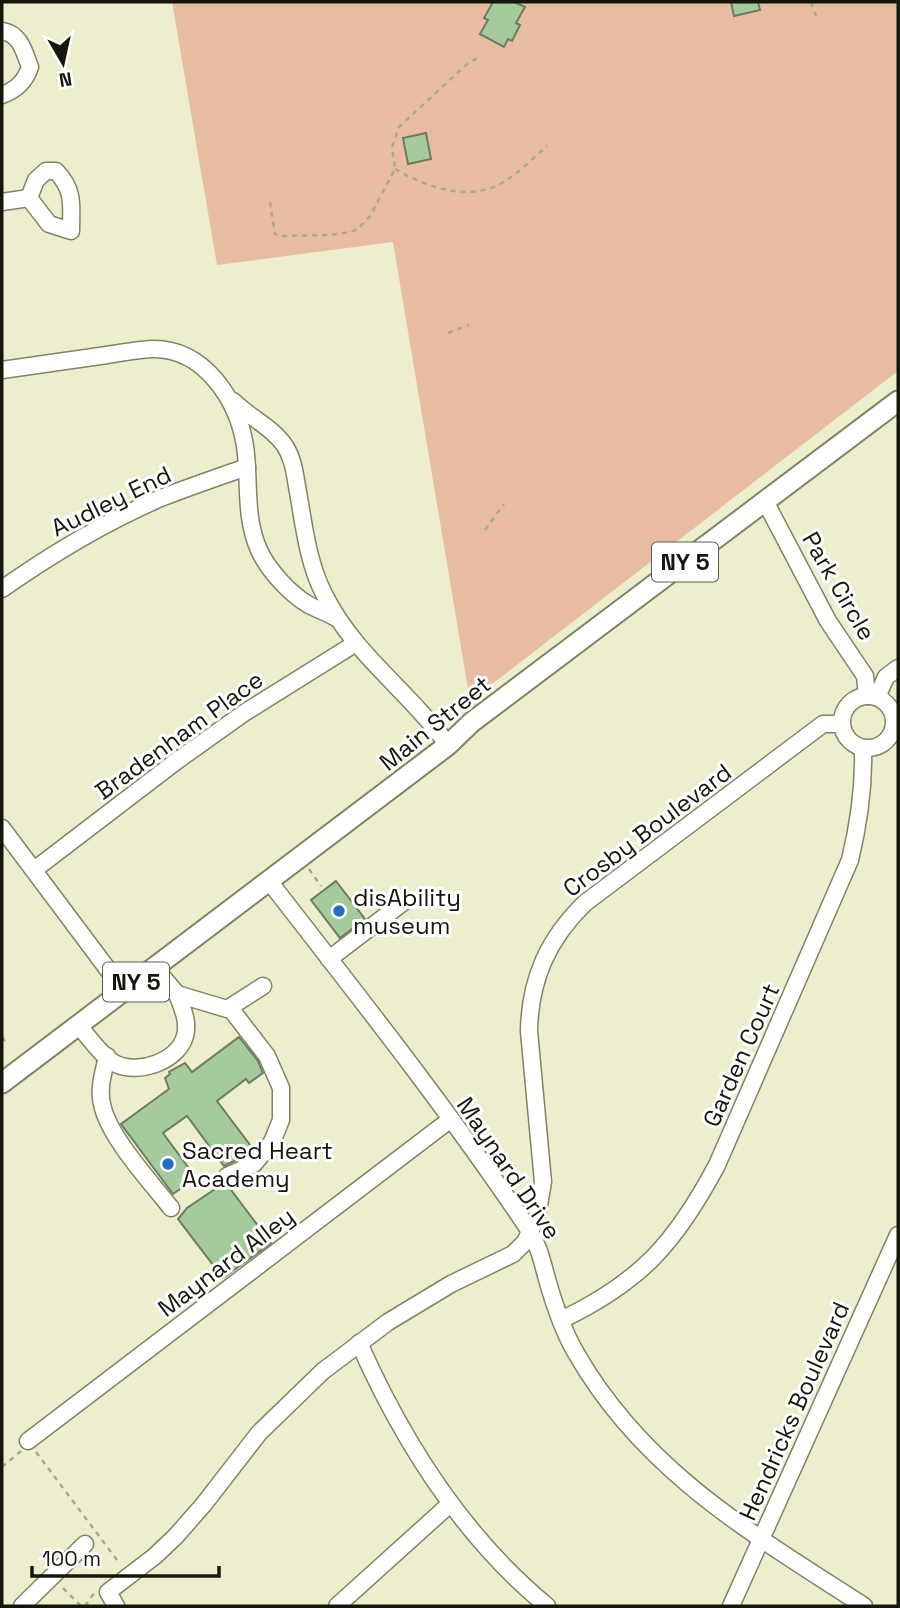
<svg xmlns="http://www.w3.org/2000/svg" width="900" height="1608" font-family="'Space Grotesk',sans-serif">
<rect width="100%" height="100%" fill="#eceecd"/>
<polygon fill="#e7bca1" points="172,2 898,2 898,371 470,701 393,242 217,265"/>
<g fill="#a5ca9b" stroke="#697d64" stroke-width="2">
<polygon points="493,2 514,2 525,7 516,23 520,25 512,41 508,39 504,47 480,34 488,20 484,18"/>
<polygon points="731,2 758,2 760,10 734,16"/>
<polygon points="426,133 431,159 408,164 403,138"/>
<polygon points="336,881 365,919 340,938 311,900"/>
<polygon points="239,1037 258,1061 263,1073 249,1083 246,1079 217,1101 253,1149 247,1155 224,1166 187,1116 163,1133 196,1178 173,1194 121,1124 169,1089 165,1078 170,1074 169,1072 185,1063 192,1072"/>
<polygon points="221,1185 228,1186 271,1243 223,1278 178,1219 187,1208"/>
</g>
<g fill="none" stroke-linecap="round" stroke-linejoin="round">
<g stroke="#818364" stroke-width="19">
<g id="minor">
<path d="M 2,31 C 21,34 24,52 30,67 C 25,82 16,90 2,95"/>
<path d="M 46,171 L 56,171 C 75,191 71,205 71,231 L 49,224 L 29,198 L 36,180 Z"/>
<polyline points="2,202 29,198"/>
<path d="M 2,370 C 37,365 72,360 107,355 C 122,353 139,349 154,349 C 205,349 238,401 245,446 C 250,480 244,517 259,550 C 268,570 290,594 309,605 C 319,610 328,613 338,619"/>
<path d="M 233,401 C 249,417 272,427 285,446 C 294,460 295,476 298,492 C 304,526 308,563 324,594 C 353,654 410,692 448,745"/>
<polyline points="765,501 828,621 865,676 867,696"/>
<path d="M 2,589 C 52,554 105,522 161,498 C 189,487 218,477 247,467"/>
<circle cx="868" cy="722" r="26"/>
<polyline points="877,697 886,677 898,668"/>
<polyline points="2,828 124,991"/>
<polyline points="34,870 178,760 244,713 356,643"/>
<path d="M 269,881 C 358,996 448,1109 529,1230 C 539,1246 542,1261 547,1279 C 554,1304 563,1331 576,1353 C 644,1472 753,1534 864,1606"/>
<polyline points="329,959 405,901"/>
<polyline points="154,967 177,994 227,1009 263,986"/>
<path d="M 78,1025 C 89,1037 102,1057 116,1064 C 139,1075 178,1061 185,1036 C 189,1022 182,1007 177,994"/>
<path d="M 107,1056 C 104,1071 98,1088 102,1104 C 108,1136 150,1181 171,1208"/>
<polyline points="227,1176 254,1164 272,1142 281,1120 281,1088 267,1056 230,1008"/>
<path d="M 561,1320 C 641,1282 676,1242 717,1165 L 850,860 C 859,823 864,786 863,748"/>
<path d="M 359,1343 C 403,1442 462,1536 547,1606"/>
<polyline points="28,1441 451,1119"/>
<polyline points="22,1606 85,1544"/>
<path d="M 116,1606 L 108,1592 L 155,1556 L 176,1536 L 204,1504 L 259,1433 L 323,1371 L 388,1322 L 451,1284 L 513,1254 L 525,1242 L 537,1217 L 543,1182 L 529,1031 C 530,979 548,939 585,903 L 823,724 L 841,724"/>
<polyline points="337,1606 450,1504"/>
<polyline points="731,1606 898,1235"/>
</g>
</g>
<g stroke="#818364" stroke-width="23">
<polyline id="major" points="2,1083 448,745 472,722 898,401"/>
</g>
<g stroke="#a8aa8f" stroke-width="2.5" stroke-dasharray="5 5" stroke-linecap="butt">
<polyline points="811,2 817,19"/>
<path d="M 395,169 C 425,186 466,202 500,184 C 517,175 532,159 547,146"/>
<polyline points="270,202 275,234 279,236 331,235 351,232 358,229 370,216 395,169 392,147 399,127 466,65 477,58"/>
<polyline points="448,333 469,325"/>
<polyline points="485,530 504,504"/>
<polyline points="309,869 321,886"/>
<polyline points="2,1037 6,1043"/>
<polyline points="514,1165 515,1169"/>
<polyline points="36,1452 120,1564"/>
<polyline points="2,1467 21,1451"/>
<polyline points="63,1588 81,1606"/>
<polyline points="85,1606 95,1592"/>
</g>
<use href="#minor" stroke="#fff" stroke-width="16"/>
<use href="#major" stroke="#fff" stroke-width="19"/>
</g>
<g fill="#2171c0" stroke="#fff" stroke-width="2.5">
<circle cx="339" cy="911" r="7"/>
<circle cx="168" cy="1164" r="7"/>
</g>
<g text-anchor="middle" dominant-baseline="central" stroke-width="6" stroke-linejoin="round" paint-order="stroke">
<g fill="#fff" stroke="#5c5d54" stroke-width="2">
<rect x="652" y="542.5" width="66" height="39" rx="5"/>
<rect x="103" y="962.5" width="66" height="39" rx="5"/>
</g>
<g font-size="23" font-weight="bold" fill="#16170b">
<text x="685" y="562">NY 5</text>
<text x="136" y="982">NY 5</text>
</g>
<g font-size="24" fill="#16170b" stroke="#fff">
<text transform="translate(111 501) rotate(-26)">Audley End</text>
<text transform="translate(839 586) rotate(60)">Park Circle</text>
<text transform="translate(435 723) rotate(-39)">Main Street</text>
<text transform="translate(179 735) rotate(-36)">Bradenham Place</text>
<text transform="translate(647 830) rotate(-37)">Crosby Boulevard</text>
<text transform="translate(741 1055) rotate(-66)">Garden Court</text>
<text transform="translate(509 1168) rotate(56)">Maynard Drive</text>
<text transform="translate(226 1262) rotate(-37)">Maynard Alley</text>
<text transform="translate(794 1411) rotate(-66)">Hendricks Boulevard</text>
</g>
<g font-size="24" fill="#16170b" stroke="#fff" text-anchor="start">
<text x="353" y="897">disAbility<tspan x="353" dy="28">museum</tspan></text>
<text x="182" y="1150">Sacred Heart<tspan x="182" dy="28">Academy</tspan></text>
</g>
</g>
<rect width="900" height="1608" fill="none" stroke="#16170b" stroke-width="7"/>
<g transform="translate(63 63) rotate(171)" stroke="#ffffff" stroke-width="5" paint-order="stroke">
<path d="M0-5L12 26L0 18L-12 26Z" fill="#16170b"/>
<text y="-10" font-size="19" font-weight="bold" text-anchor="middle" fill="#16170b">N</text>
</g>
<path d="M32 1566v10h187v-10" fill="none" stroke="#16170b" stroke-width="3.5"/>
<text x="42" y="1566" font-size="21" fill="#16170b" stroke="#ffffff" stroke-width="5" paint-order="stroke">100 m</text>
</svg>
